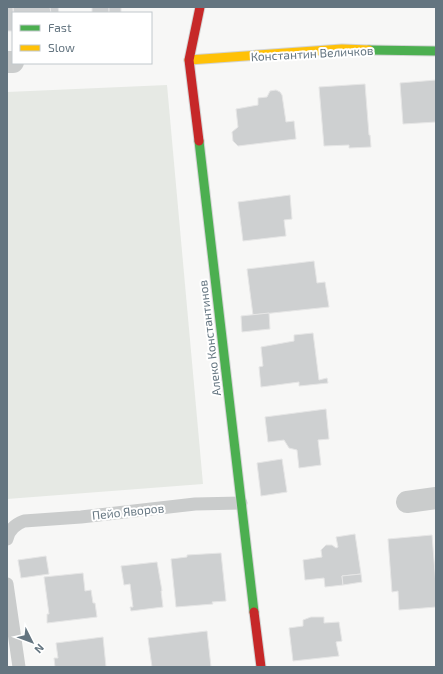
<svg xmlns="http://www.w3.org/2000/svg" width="443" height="674" font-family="'Exo 2',sans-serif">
<rect width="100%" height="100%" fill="#f7f7f6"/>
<polygon fill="#e6e9e4" points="167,85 203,484 7,499 7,92"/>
<g fill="#ced0d1" stroke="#e6e6e6">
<rect x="7" y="7" width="6" height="24"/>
<polygon points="13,7 50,7 51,13 14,13"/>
<polygon points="50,7 58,7 59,13 51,13"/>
<rect x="92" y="7" width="17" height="6"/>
<rect x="109" y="7" width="12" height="6"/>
<polygon points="436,80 436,122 403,124 400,83"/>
<polygon points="365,84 369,135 370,135 371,147 349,148 349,145 324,146 319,87"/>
<polygon points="276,90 280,92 282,95 286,122 294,121 296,139 238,146 233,141 232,132 238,127 236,109 258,105 258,98 267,97 270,91"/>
<polygon points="290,195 292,219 284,220 286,236 243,241 238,202"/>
<polygon points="314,261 317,283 325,282 329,307 253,315 247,269"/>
<polygon points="269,313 270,329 242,332 241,316"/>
<polygon points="313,333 319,380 327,378 328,383 299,386 299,382 261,387 259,367 263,366 261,347 294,341 294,335"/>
<polygon points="326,409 329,439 318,440 321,465 299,468 297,450 289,448 284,440 268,442 265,417"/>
<polygon points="282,459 287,492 261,496 257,463"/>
<polygon points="355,534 361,574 342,576 343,585 325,587 324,578 305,580 303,560 322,557 321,550 326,545 332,545 336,548 338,547 336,537"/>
<polygon points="432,535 436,585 436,607 399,610 398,591 392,592 388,539"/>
<polygon points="221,553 226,601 212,602 213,604 176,607 171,559 187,557 187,555"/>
<polygon points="46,556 49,574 21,578 18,560"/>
<polygon points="157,562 162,591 161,591 163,607 131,611 130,607 133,607 130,584 124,585 121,566"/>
<polygon points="83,573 85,591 91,590 93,603 95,603 97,617 47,623 47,614 49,614 44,577"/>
<polygon points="361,574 362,582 343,585 342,576"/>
<polygon points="311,617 324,617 324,623 339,622 342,641 336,642 339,656 293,661 289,628 303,626 303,620"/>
<polygon points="207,631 211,667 152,667 148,638"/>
<polygon points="103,637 106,667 55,667 54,658 58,658 56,643"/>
</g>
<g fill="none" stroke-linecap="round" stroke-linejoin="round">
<g stroke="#d3d4d4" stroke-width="11">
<g id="fast">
<polyline points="369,50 436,51"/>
<polyline points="199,141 254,612"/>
</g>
</g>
<g stroke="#d3d4d4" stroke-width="11">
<polyline id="slow" points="189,60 342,49 369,50"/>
</g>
<g stroke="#d3d4d4" stroke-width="11">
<g id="jam">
<polyline points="199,141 189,60 200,7"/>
<polyline points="254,612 261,667"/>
</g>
</g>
<g stroke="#cacccc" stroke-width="13">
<path d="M 7,539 C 9,529 16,524 24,521 L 81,517 L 195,504 L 241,503"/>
<polyline points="7,584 19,667"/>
</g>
<g stroke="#cacccc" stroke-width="22">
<polyline points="7,62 13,62"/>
<polyline points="407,502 436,498"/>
</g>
<use href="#fast" stroke="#4caf50" stroke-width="9"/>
<use href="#slow" stroke="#ffc107" stroke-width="9"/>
<use href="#jam" stroke="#c62828" stroke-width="9"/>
</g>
<g text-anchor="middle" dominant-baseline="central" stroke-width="4" stroke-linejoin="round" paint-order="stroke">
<g font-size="12" fill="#647580" stroke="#fff">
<text transform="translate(312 53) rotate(-3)">Константин Величков</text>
<text transform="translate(209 338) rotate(-97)">Алеко Константинов</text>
<text transform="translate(128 511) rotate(-6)">Пейо Яворов</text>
</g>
</g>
<rect width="443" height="674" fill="none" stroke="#647580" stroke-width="16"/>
<rect x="12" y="12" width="140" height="52" fill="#ffffff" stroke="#c1c8cc"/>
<rect x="20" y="25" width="20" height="6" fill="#4caf50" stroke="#c1c8cc"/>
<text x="48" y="32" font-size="12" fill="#647580">Fast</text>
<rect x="20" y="45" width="20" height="6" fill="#ffc107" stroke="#c1c8cc"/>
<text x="48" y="52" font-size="12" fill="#647580">Slow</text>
<g transform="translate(32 642) rotate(132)" stroke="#ffffff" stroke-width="3" paint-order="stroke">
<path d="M0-3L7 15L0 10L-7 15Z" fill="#647580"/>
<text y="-6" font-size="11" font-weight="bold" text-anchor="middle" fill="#647580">N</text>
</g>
</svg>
